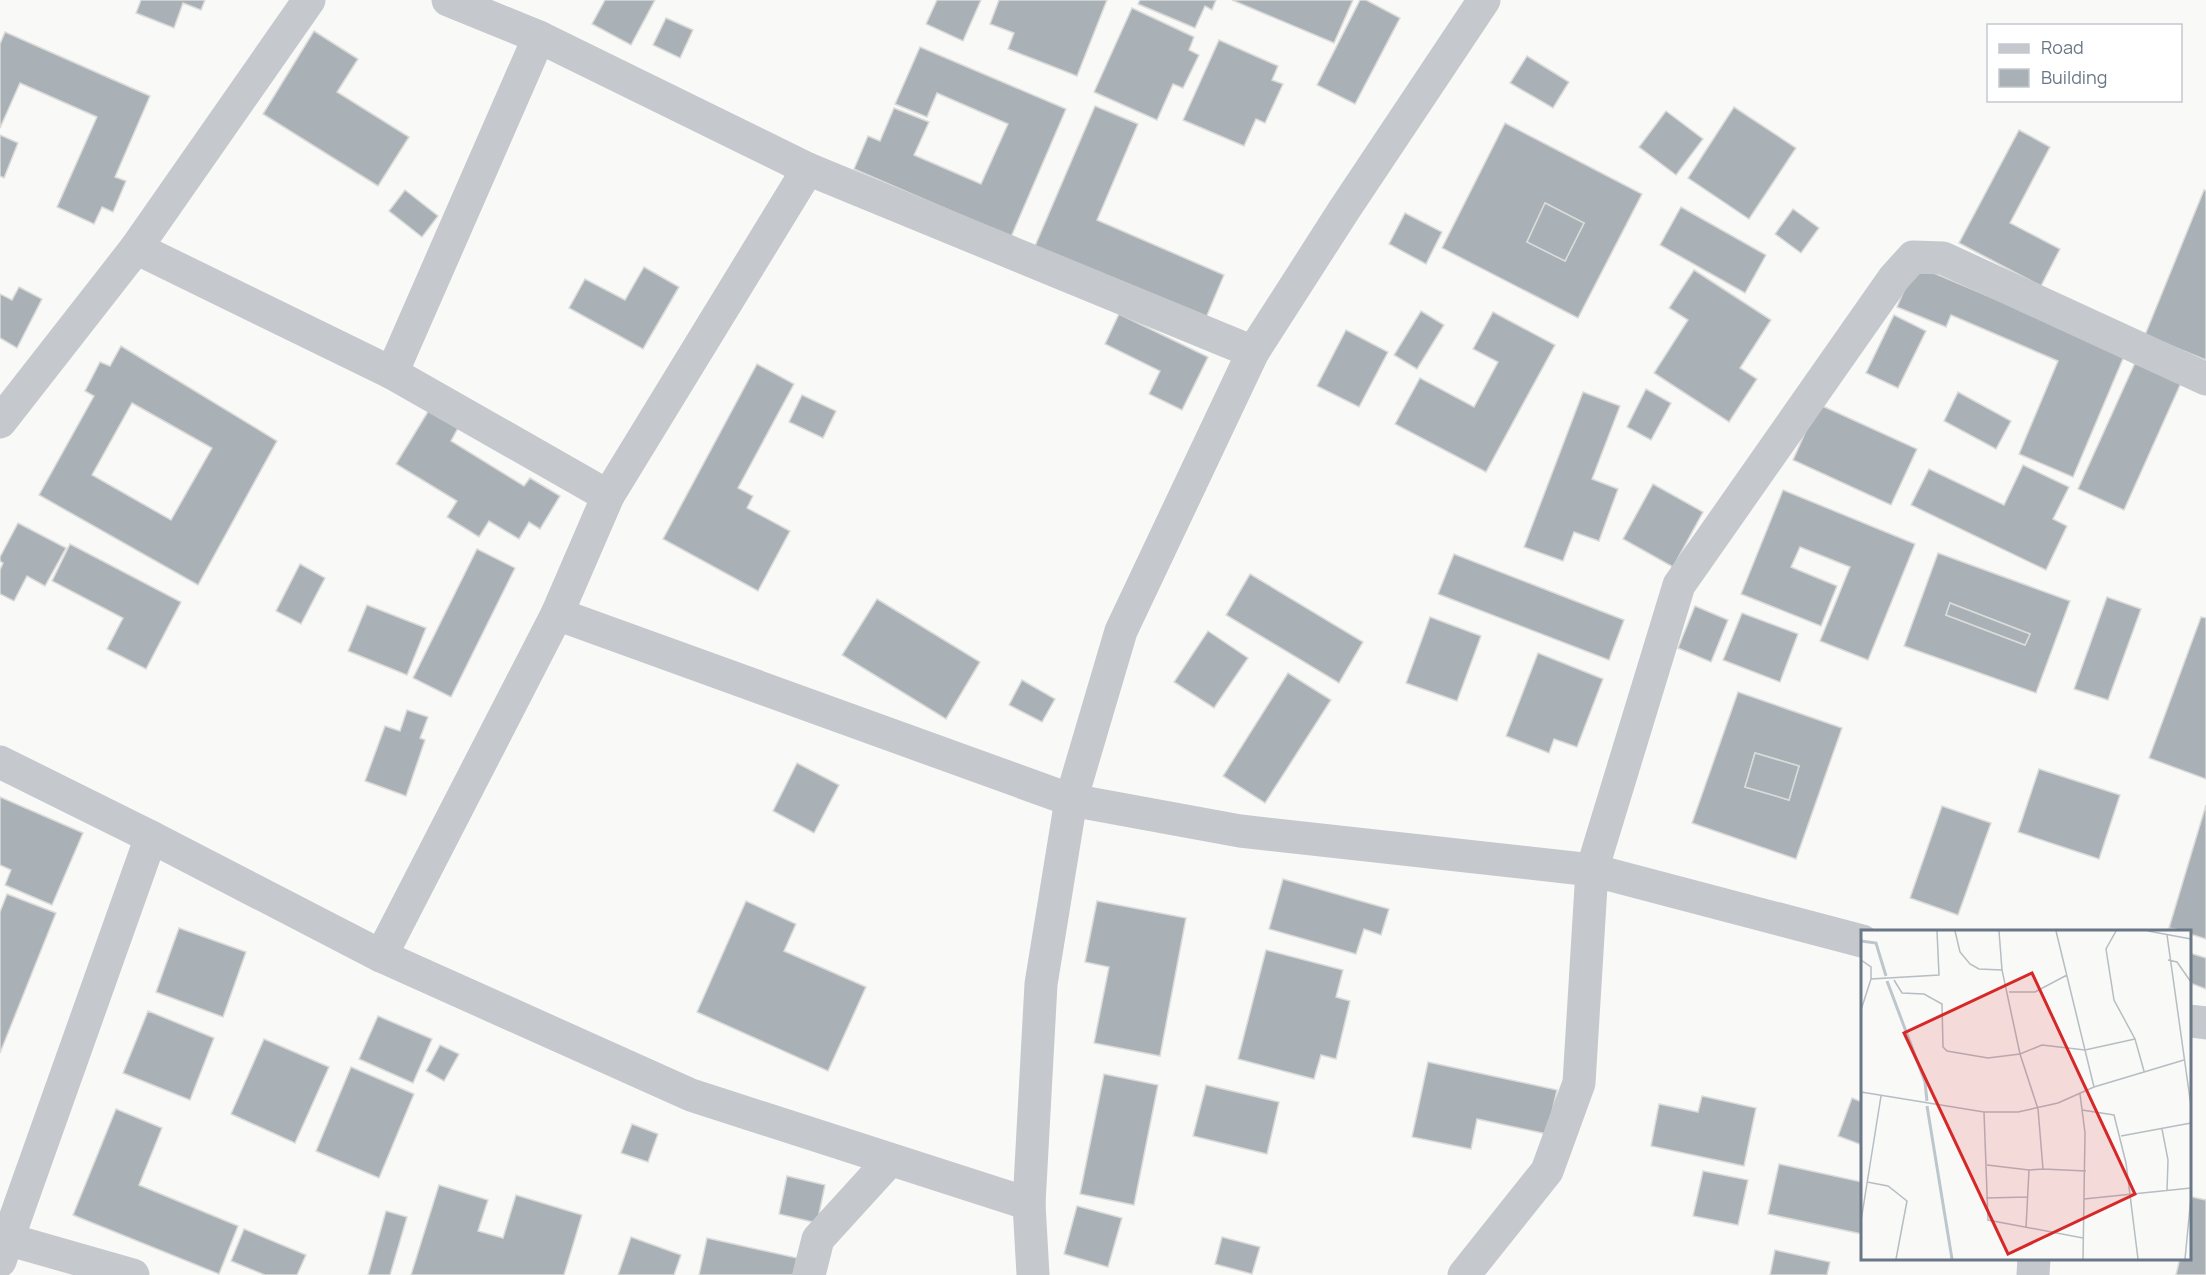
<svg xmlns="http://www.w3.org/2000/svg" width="2206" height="1275" font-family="Manrope,sans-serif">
<rect width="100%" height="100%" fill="#f9f9f7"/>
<g fill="#a9b1b7" stroke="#dbdbd9" stroke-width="1.5" fill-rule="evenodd">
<polygon points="141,0 205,0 201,10 183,3 174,28 136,13"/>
<polygon points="605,0 655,0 631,45 592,24"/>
<polygon points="937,0 981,0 963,41 926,24"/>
<polygon points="999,0 1107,0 1077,76 1008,49 1014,33 990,24"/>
<polygon points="1140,0 1216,0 1212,10 1205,6 1195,28 1138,4"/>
<polygon points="1232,0 1353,0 1334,43"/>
<polygon points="1360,0 1366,0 1400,18 1355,104 1317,85"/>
<polygon points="1132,8 1194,37 1189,50 1199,55 1183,88 1173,84 1157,120 1094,92"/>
<polygon points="666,18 693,30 680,58 653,45"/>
<polygon points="314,31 358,59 337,92 409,137 378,186 263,114"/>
<polygon points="5,32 150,96 115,177 126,181 113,212 102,207 94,224 57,207 97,117 20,83 0,128 0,44"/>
<polygon points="1219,40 1278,66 1272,80 1283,84 1265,123 1256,119 1244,146 1183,120"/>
<polygon points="920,47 1066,109 1011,237 854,169 868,136 880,141 894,108 929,122 914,155 981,184 1008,124 937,93 927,117 895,104"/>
<polygon points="1527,56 1569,82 1553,108 1510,83"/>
<polygon points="1095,106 1138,124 1097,220 1224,275 1205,320 1035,246"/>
<polygon points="1734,107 1796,148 1749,219 1688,178"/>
<polygon points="1666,111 1703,139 1676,175 1639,147"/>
<path d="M 1505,123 L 1642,194 L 1578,318 L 1442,248 ZM 1545,203 L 1584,223 L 1565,261 L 1527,242 Z"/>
<polygon points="2019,130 2050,147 2010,223 2060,249 2041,286 1959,243"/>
<polygon points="0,135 18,143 4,178 0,176"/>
<polygon points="405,190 438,216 422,237 389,211"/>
<polygon points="2204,190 2206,191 2206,360 2145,335"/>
<polygon points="1545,203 1584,223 1565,261 1527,242"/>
<polygon points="1681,207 1766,255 1745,293 1660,245"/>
<polygon points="1793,209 1819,228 1801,253 1775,234"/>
<polygon points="1405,213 1442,232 1426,264 1389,244"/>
<polygon points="1915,265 2125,354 2073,477 2019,454 2058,361 1951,315 1946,327 1897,307"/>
<polygon points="644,267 679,287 643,349 569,308 585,279 625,300"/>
<polygon points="1694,270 1771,320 1740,368 1757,379 1729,422 1654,373 1688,320 1669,308"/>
<polygon points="19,287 42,299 17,348 0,338 0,294 12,300"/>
<polygon points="1421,311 1444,325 1417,369 1394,355"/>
<polygon points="1493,312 1555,345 1486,472 1395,424 1420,378 1474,407 1498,362 1473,349"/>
<polygon points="1119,314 1208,357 1182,410 1149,394 1160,371 1105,344"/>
<polygon points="1894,315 1926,331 1898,388 1866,373"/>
<polygon points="1346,330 1388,352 1359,407 1317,386"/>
<path d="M 121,346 L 277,441 L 198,585 L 39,495 L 94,396 L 85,391 L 100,362 L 110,366 ZM 132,403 L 212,448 L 171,520 L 92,475 Z"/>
<polygon points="2135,363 2181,383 2124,510 2078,489"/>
<polygon points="757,364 794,384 738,488 753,496 747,508 790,531 758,591 663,539"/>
<polygon points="1646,389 1671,403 1651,440 1627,427"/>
<polygon points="1583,392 1620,406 1592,479 1618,489 1599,541 1574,532 1563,561 1524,547"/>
<polygon points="1958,392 2011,421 1996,449 1944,421"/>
<polygon points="802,395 836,411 823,438 789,422"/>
<polygon points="1818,404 1917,449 1891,505 1793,460"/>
<polygon points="429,410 458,428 451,441 524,486 530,478 560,496 540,529 529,522 519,539 489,521 479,537 447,517 457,501 396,464"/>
<polygon points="2023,465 2069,487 2053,519 2067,526 2046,570 1911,505 1929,469 2004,505"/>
<polygon points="1653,484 1703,512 1673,567 1623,539"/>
<polygon points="1783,490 1915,544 1868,660 1820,641 1850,567 1800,547 1791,567 1837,586 1821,626 1741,594"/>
<polygon points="18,523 66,548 45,586 27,576 14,601 0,594 0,570 3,563 0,561 0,557"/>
<polygon points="70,544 181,602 146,669 107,649 123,618 52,581"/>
<polygon points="477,549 515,568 451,697 413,678"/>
<path d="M 1938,553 L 2070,601 L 2036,693 L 1904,646 ZM 1950,603 L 2030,634 L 2025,645 L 1946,615 Z"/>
<polygon points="1454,554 1624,620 1609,660 1438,594"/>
<polygon points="300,564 325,578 301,624 276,611"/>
<polygon points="1250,574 1363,642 1339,683 1226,615"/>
<polygon points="2107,597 2141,609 2108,700 2074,689"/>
<polygon points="877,599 980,662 946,719 842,655"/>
<polygon points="1950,603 2030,634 2025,645 1946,615"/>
<polygon points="367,605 426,628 407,675 348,651"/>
<polygon points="1695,606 1728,620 1711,662 1678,648"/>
<polygon points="1742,613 1798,634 1780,682 1723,660"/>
<polygon points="1430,617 1481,636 1457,701 1406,683"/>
<polygon points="2201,617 2206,618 2206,779 2149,758"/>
<polygon points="1208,631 1248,658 1214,708 1174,682"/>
<polygon points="1538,653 1603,679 1577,747 1554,739 1549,753 1506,736"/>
<polygon points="1288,673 1331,700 1265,803 1223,776"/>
<polygon points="1022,680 1055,699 1042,722 1009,705"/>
<path d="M 1738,692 L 1842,728 L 1796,859 L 1692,823 ZM 1755,753 L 1799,766 L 1789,800 L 1745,787 Z"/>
<polygon points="407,710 428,717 420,738 425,740 406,796 365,781 385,726 400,731"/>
<polygon points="1755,753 1799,766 1789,800 1745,787"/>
<polygon points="797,763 839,785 814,833 773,811"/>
<polygon points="2039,769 2120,795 2099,859 2018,832"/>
<polygon points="0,797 83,833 52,905 5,885 11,870 0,865"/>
<polygon points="2206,805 2206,939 2190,934 2190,932 2169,928"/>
<polygon points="1942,806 1991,823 1958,915 1910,898"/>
<polygon points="1283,879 1389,909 1381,935 1364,929 1356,954 1269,929"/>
<polygon points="7,894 56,913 0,1053 0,912"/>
<polygon points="746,901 796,924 784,951 866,987 828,1071 697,1012"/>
<polygon points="1097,901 1186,918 1160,1056 1094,1043 1109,967 1085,962"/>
<polygon points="179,928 246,952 223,1017 156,992"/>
<polygon points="1266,950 1343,970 1336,997 1350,1001 1336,1059 1321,1055 1314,1079 1238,1059"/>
<polygon points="2190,953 2206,958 2206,989 2190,983"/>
<polygon points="148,1011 214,1038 190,1100 123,1073"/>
<polygon points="378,1016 432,1039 413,1083 359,1059"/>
<polygon points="264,1039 329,1067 295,1143 231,1114"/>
<polygon points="440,1045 459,1054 444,1081 426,1071"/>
<polygon points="1428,1062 1557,1090 1547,1134 1477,1119 1471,1149 1412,1137"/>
<polygon points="351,1067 414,1094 379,1178 316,1151"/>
<polygon points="1104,1074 1158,1085 1134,1205 1080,1194"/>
<polygon points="1206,1085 1279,1102 1267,1154 1193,1136"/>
<polygon points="1702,1096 1756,1108 1744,1166 1651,1146 1659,1104 1698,1112"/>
<polygon points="1852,1098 1862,1102 1862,1145 1838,1136"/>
<polygon points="116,1109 162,1128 139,1185 238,1226 219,1274 73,1215"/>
<polygon points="632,1124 658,1134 648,1162 621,1153"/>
<polygon points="1779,1164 1862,1182 1862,1234 1768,1214"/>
<polygon points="1703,1171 1748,1180 1738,1225 1693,1216"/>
<polygon points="787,1176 825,1185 817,1223 779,1214"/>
<polygon points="439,1185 488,1200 478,1231 503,1238 516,1195 582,1215 564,1275 411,1275"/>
<polygon points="2192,1197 2206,1200 2206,1275 2176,1275 2180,1258 2190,1258 2190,1210"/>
<polygon points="1077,1206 1122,1218 1108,1267 1064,1254"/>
<polygon points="386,1211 407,1217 390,1275 368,1275"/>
<polygon points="244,1229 306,1255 297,1275 265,1275 231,1261"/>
<polygon points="631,1237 681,1255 674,1275 618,1275"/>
<polygon points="1222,1237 1260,1247 1252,1274 1215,1264"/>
<polygon points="707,1238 797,1258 793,1275 699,1275"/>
<polygon points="1775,1250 1830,1262 1827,1275 1770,1275"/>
</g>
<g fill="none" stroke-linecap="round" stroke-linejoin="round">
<g stroke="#c5c8cc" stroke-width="33">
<polyline points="448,0 539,37 808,169 1253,352"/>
<polyline points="136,248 392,373 608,496 557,614 1071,800 1240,831 1592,870 1862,941"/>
<polyline points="392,373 539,37"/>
<polyline points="0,422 136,248 309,0"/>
<polyline points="608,496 808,169"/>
<polyline points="0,762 151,837 381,956 691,1095 1029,1204"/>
<polyline points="381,956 557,614"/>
<polyline points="2190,1021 2206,1023"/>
<polyline points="0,1237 133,1275"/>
<polyline points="0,1261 151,837"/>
<polyline points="809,1275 818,1239 890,1160"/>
<polyline points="1033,1275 1029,1204 1041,984 1071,800 1121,631 1253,352 1344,210 1484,0"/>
<polyline points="1464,1275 1547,1171 1579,1083 1592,870 1679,585 1894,278 1913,257 1943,258 2206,379"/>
<polyline points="2033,1275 2034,1258"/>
</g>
</g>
<g transform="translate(1861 930)">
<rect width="330" height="330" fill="#f9f9f7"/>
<path fill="none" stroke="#bdc6cc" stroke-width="3" d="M 0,11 L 15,13 L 25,46M 26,51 L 64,152 L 66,171M 66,176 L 91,329"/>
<path fill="none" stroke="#b6bdc3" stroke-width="1.5" d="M 94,1 L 99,22 L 109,34 L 118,39 L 141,40M 138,1 L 141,40 L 159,124 L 177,179 L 182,239 L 168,240 L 165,298M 195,1 L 233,157M 255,1 L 245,19 L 253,70 L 274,109 L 283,141M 287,1 L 330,9M 306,5 L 330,176M 0,30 L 10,37 L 10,49M 307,30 L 316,32 L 330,52M 33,50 L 41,63 L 63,64 L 81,74 L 82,117 L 86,121 L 127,128 L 159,124 L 181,115 L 224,120 L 274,109M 148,62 L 174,62 L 206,45M 0,80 L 10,49 L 78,45 L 76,1M 0,162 L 123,182 L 157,182 L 197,173 L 233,157 L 323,130M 219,164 L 224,203 L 222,329M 221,180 L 253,185 L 265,233 L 277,329M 123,182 L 127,290 L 222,308M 301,199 L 307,230 L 306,261M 260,206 L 330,193M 126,235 L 168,240M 182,239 L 225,241M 6,252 L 27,256 L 46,271 L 35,329M 125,268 L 166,267M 223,269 L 330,258M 0,291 L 20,166M 324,329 L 330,267"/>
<path fill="#d62828" fill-opacity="0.15" stroke="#d62828" stroke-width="3" d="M 171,43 L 274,264 L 147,324 L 43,103 Z"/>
<rect width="330" height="330" fill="none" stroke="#697786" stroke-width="3"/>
</g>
<rect x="1987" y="24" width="195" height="78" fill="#ffffff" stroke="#c3c9cf" stroke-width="1.5"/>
<rect x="1999" y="44" width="30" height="9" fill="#c5c8cc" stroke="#c3c9cf" stroke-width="1.5"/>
<text x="2041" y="54" font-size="18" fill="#697786">Road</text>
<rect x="1999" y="69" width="30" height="18" fill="#a9b1b7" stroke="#c3c9cf" stroke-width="1.5"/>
<text x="2041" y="84" font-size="18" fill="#697786">Building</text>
</svg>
